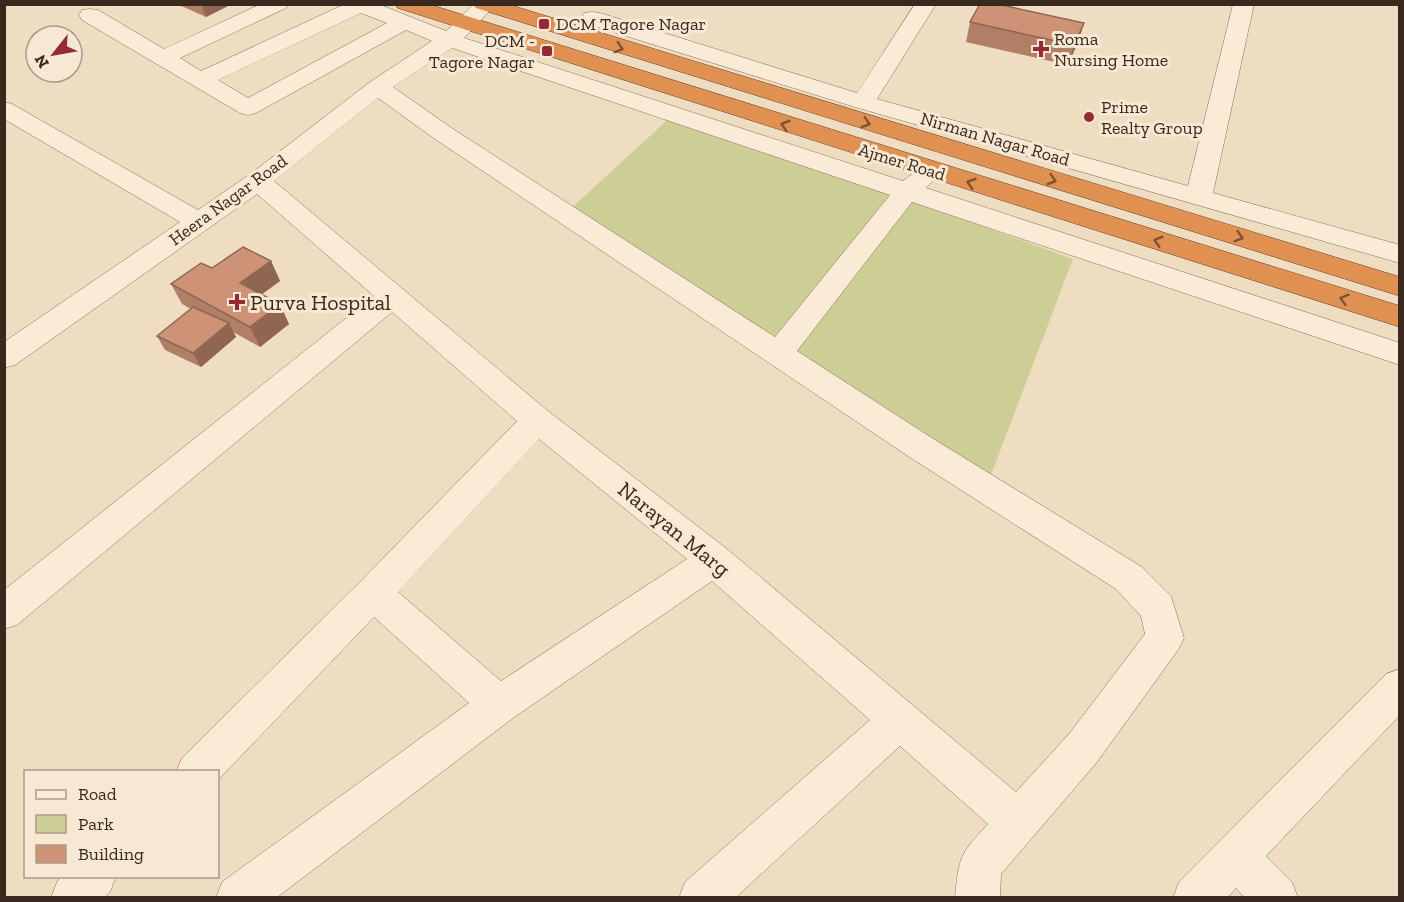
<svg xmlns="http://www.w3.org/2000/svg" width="1404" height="902" font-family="'Zilla Slab',serif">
<rect width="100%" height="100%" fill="#efddc2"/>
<polygon fill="#cdcd96" points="674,114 1073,259 986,488 566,213"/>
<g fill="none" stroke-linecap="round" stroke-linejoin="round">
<g stroke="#896d59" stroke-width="1">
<g id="minor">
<path d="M 261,4 L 289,4 L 286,8 L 180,58 L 201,71 L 345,4 L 378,4 L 446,31 L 474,4 L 496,4 L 464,38 L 903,181 C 913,173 918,169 931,173 L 935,178 L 926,188 L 1400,343 L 1400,365 L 912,202 L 797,351 L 935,440 L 1142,567 L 1171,596 L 1184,638 L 1178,650 L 1097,762 L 1001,874 L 1000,898 L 955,898 C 959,856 960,854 988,824 L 900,746 L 735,898 L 679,898 L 685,882 L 870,720 L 712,581 L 513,718 L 276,898 L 216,898 L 222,882 L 469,703 L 374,617 L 218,780 L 218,772 L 176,772 L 182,758 L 360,582 L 517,421 L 392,312 L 17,625 L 4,629 L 4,590 L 374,296 L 257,194 L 15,365 L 4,368 L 4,342 L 180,222 L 4,119 L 4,102 L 12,104 L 198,210 L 249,175 L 370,82 L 432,41 L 406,30 L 256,113 L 248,115 L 240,113 L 82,20 L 79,15 L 82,10 L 90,9 L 98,10 L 164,49 ZM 361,13 L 387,23 L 248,98 L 218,80 ZM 452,48 L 890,195 L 775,337 L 453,129 L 393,87 ZM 378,98 L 435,139 L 911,458 L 1116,589 L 1141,616 L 1145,634 L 1069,734 L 1016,792 L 727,549 L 548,411 L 274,181 ZM 539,439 L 687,559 L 501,681 L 398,592 Z"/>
<polygon points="915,4 936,4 877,99 1188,186 1233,4 1254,4 1213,193 1400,245 1400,263 855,107 584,23 581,18 584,13 592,12 600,13 857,93"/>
<polygon points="1400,669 1400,715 1266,856 1292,882 1298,898 1245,898 1236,888 1227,898 1173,898 1179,882 1386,674"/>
<polygon points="62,876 116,876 110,892 104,898 51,898 57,882"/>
</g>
</g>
<g stroke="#573c2d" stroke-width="1">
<g id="highway">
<polygon points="395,4 428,4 1400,306 1400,327 398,8"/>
<polygon points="473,4 507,4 1400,277 1400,296 476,8"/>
</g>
</g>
<use href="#minor" fill="#f9ebd6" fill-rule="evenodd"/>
<use href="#highway" fill="#e09151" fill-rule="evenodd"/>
</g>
<g fill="#b17e66">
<polygon points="177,4 232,4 206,17"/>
<polygon points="970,22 1084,23 1078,42 1068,65 966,42"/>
<polygon points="271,261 280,281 262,294 289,324 260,347 233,332 236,337 201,367 165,350 157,336 191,309 182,304 171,284 212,268"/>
</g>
<g fill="#906653">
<polygon points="201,4 232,4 206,17"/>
<polygon points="1084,23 1078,42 1068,65 1074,45"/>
<polygon points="271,261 280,281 250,303 240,283"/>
<polygon points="280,304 289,324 260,347 250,327"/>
<polygon points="229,323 236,337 201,367 193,353"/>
</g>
<g fill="#ce9277" stroke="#906653" stroke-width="1.5">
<polygon points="980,4 997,4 1084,23 1074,45 970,22"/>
<polygon points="243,247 271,261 240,283 280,304 250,327 171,284 201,263 212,268"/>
<polygon points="193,307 229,323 193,353 157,336"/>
</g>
<defs><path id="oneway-chevron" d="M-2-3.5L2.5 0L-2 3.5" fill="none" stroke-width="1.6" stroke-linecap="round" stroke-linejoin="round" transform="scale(1.5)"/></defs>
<g stroke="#7c5232">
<use href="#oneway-chevron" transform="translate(619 48) rotate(18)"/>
<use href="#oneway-chevron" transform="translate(866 123) rotate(17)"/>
<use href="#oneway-chevron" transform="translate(785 125) rotate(-163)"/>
<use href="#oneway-chevron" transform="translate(1052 180) rotate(17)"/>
<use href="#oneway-chevron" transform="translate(971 183) rotate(-163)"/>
<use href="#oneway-chevron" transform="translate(1239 237) rotate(17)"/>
<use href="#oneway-chevron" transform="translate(1158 241) rotate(-163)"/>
<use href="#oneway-chevron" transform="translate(1344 299) rotate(-163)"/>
</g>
<g fill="#992835" stroke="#f6e8d2" stroke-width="2">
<rect x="538" y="18" width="12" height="12" rx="3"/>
<path d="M1038 40h6v6h6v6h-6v6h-6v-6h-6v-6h6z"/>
<rect x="541" y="45" width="12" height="12" rx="3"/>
<circle cx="1089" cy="117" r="6"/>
<path d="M234 293h6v6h6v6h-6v6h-6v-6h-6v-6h6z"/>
</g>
<g text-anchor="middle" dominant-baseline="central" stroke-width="6" stroke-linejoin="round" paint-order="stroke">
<g font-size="18" fill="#39281d" stroke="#f6e8d2" text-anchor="start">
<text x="556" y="24">DCM Tagore Nagar</text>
<text x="1054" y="39">Roma<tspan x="1054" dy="21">Nursing Home</tspan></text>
<text x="535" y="41" text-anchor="end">DCM -<tspan x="535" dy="21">Tagore Nagar</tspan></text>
<text x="1101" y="107">Prime<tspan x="1101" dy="21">Realty Group</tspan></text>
</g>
<g font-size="18" fill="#39281d" stroke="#f6e8d2">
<text transform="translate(995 139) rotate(16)">Nirman Nagar Road</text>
<text transform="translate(902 162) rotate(17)">Ajmer Road</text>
<text transform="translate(228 200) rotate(-36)">Heera Nagar Road</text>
</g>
<g font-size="22" fill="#39281d" stroke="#f6e8d2" text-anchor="start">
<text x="250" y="302">Purva Hospital</text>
</g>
<g font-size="22" fill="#39281d" stroke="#f6e8d2">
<text transform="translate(674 529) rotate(39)">Narayan Marg</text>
</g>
</g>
<rect width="1404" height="902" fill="none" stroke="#39281d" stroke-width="12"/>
<rect x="24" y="770" width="195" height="108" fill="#f6e8d2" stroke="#aa9b8a" stroke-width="1.5"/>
<rect x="36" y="790" width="30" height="9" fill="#f9ebd6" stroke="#aa9b8a" stroke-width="1.5"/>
<text x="78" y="800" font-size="18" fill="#39281d">Road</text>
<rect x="36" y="815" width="30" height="18" fill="#cdcd96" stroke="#aa9b8a" stroke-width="1.5"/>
<text x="78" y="830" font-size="18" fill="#39281d">Park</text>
<rect x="36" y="845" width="30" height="18" fill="#ce9277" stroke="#aa9b8a" stroke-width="1.5"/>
<text x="78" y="860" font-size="18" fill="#39281d">Building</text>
<g transform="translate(54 54) rotate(239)"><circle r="28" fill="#f6e8d2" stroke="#aa9b8a" stroke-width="1.5"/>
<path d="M0-4.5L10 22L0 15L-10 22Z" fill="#992835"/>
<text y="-9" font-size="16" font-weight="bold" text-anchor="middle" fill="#39281d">N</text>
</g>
</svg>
